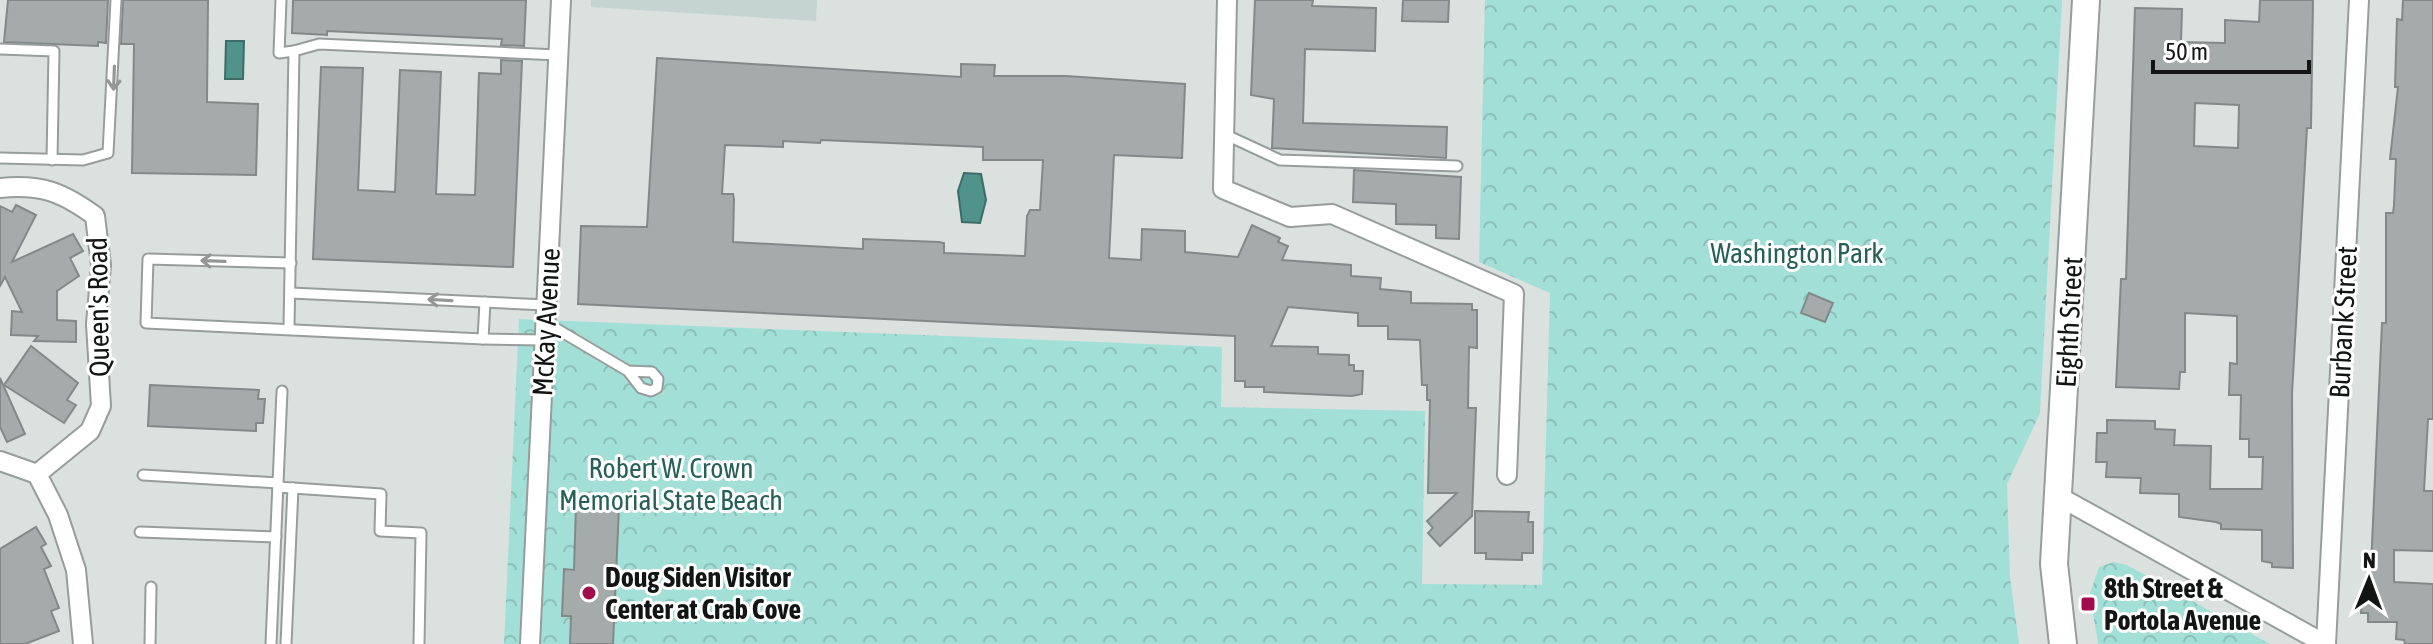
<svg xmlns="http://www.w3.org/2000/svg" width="2433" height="644" font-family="'Asap Condensed',sans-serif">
<defs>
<pattern id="park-crowns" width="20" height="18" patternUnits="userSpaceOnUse" patternTransform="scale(2)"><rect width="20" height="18" fill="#a2e0d7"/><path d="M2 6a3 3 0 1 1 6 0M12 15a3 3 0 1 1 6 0" fill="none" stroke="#8bbfb8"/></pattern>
</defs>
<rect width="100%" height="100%" fill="#dae1df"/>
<polygon fill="#c5d4d1" points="591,0 817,0 816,21 591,7"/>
<g fill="url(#park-crowns)">
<polygon points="1485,0 2062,0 2040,413 2007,484 2010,577 2019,644 504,644 519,319 1222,347 1221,407 1425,411 1422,584 1542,585 1550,293 1479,262"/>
<polygon points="2114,562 2127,565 2270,644 2098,644 2090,594 2099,567"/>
</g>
<g fill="#4f938a" stroke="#3d6d67" stroke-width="2">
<polygon points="226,41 244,41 243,79 225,79"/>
<polygon points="964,173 981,174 986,200 980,223 962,222 958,191"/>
</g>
<g fill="#a5abaa" stroke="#838988" stroke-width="2" fill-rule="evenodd">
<polygon points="8,0 108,0 106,43 98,42 98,46 4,42"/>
<polygon points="123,0 208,0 207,102 258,104 256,175 132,173 134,44 121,44"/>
<polygon points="293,0 526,0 524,46 501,45 502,39 327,31 327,35 292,33"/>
<polygon points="1255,0 1313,0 1312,6 1376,8 1375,51 1305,49 1303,123 1447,127 1446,158 1272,148 1274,99 1251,95"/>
<polygon points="1403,0 1449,0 1448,22 1402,21"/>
<path d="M 2260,0 L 2313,0 L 2311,128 L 2307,128 L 2292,394 L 2293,568 L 2272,567 L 2272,563 L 2262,561 L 2262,530 L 2221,529 L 2221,524 L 2216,522 L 2179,517 L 2179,494 L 2140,493 L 2141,478 L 2106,477 L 2107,462 L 2096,462 L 2097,433 L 2107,433 L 2107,420 L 2155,421 L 2155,429 L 2175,430 L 2174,445 L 2211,446 L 2210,489 L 2262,489 L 2263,457 L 2249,457 L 2249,439 L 2240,439 L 2241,395 L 2229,395 L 2230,363 L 2237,364 L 2237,316 L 2185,313 L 2185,372 L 2180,372 L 2179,389 L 2116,387 L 2121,279 L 2126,279 L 2135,8 L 2182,9 L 2181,42 L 2225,43 L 2225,20 L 2259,22 ZM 2195,103 L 2239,105 L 2238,148 L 2194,146 Z"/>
<polygon points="2403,0 2433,0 2433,419 2428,419 2424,491 2433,491 2433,551 2394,550 2394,582 2433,584 2433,644 2405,644 2404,640 2396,639 2397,622 2368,622 2368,613 2361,613 2362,596 2369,596 2371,566 2382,323 2386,323 2386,213 2393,213 2394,205 2396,159 2390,159 2398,87 2395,87 2397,19 2402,20"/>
<path d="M 657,58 L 961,77 L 961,64 L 995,65 L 994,76 L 1066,76 L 1185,84 L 1182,158 L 1114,155 L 1109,258 L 1141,260 L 1142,229 L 1185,231 L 1185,252 L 1238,257 L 1252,225 L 1280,238 L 1278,242 L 1288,246 L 1282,260 L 1351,265 L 1351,276 L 1381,278 L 1380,289 L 1411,292 L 1411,303 L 1472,304 L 1472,310 L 1477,310 L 1477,348 L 1469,347 L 1468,408 L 1476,408 L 1472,516 L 1440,546 L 1428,533 L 1433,528 L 1427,521 L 1457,493 L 1428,493 L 1430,400 L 1427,400 L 1427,385 L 1422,385 L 1420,340 L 1388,339 L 1388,326 L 1358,326 L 1358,313 L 1288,307 L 1271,346 L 1318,347 L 1318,354 L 1349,355 L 1349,365 L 1354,365 L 1354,371 L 1363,371 L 1362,394 L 1352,396 L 1264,392 L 1264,387 L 1245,387 L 1245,381 L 1235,381 L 1235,336 L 578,304 L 581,226 L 647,227 ZM 821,140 L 983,147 L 983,160 L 1043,160 L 1040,210 L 1030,210 L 1027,216 L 1025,256 L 944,253 L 944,243 L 939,242 L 863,239 L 863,249 L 733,242 L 734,199 L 733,194 L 722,194 L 725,145 L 783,147 L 783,141 L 820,143 Z"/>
<polygon points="501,60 522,61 513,267 313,259 321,67 363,68 358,190 395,192 400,70 441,72 436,194 475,195 479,73 501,74"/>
<polygon points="1354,170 1461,177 1459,239 1436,238 1436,225 1396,224 1396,204 1353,202"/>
<polygon points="16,205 36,215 12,262 73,234 83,251 70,258 79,276 57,291 57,320 76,321 76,342 34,341 38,336 11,335 12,311 22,312 5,277 0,286 0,206 12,212"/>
<polygon points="1809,293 1833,303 1825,322 1801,313"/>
<polygon points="31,346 78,383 67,400 76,405 64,423 4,385"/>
<polygon points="0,378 25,434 7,442 0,427"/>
<polygon points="150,385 259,390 258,399 265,399 263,423 256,423 256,431 148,426"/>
<polygon points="576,506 619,507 613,644 570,644 571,616 562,616 564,569 574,570"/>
<polygon points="1475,511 1529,512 1528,522 1533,522 1533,553 1522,553 1522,560 1486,559 1486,553 1475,553"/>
<polygon points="36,527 46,544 41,547 51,566 44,569 59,608 51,611 59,631 25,644 0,644 0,549"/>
</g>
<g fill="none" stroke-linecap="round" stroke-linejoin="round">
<g stroke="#979d9c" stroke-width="13">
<g id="lane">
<polyline points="281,0 279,53 294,51"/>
<polyline points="0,49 54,51 52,160"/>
<polyline points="1224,134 1280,160 1457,166"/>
<polyline points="0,158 83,160 108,153 116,0"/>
<polyline points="291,263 148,259 146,323 483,339 485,302"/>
<polyline points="291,293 546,305"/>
<polyline points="545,322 628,371 652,372 658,379 657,388 651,391 641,388 628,371"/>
<polyline points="289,327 294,51 319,44 558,55"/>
<polyline points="483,339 545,340"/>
<polyline points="143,475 278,483"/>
<polyline points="278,487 381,494 380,531 421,533 419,644"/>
<polyline points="140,532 276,537"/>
<polyline points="150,644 151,587"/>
<polyline points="271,644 282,391"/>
<polyline points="286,644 293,488"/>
</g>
</g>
<g stroke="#979d9c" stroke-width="22">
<g id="street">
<polyline points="1227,0 1223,189 1290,217 1332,214 1514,294 1507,475"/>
<path d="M 0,188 C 42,184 62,192 95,216 L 101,265 L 96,324 L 101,406 L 90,431 L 37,474"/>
<polyline points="0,461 37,474 58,515 76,570 83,644"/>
<polyline points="2058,496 2325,644"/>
<polyline points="530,644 561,0"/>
<polyline points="2326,644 2359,0"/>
</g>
</g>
<g stroke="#979d9c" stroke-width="30">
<polyline id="secondary" points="2063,644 2054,564 2086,0"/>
</g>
<use href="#lane" stroke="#fff" stroke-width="9"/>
<use href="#street" stroke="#fff" stroke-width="18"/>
<use href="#secondary" stroke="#fff" stroke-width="26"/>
</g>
<defs><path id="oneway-shaft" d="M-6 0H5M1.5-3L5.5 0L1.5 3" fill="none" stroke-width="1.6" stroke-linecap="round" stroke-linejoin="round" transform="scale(2)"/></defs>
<g stroke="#959696">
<use href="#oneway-shaft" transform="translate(114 78) rotate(92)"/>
<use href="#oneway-shaft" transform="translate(213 261) rotate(-178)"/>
<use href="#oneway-shaft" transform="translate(440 300) rotate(-177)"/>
</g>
<g fill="#a20c4c" stroke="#fff" stroke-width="3">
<circle cx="589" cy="593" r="8"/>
<rect x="2080" y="596" width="16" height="16" rx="4"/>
</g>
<g text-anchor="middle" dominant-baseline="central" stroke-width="6" stroke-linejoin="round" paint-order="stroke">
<g font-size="28" fill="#276059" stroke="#fff">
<text x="1797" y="253">Washington Park</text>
<text x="671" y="468">Robert W. Crown<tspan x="671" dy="32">Memorial State Beach</tspan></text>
</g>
<g font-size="28" fill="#131515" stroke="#fff">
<text transform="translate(98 307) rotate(-91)">Queen's Road</text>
<text transform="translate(546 322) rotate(-87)">McKay Avenue</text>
<text transform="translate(2069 322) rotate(-87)">Eighth Street</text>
<text transform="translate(2343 322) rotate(-87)">Burbank Street</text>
</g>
<g font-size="28" font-weight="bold" fill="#131515" stroke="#fff" text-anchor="start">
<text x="605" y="577">Doug Siden Visitor<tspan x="605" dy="32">Center at Crab Cove</tspan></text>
<text x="2104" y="588">8th Street &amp;<tspan x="2104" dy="32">Portola Avenue</tspan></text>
</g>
</g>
<g transform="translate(2369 580) rotate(1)" stroke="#ffffff" stroke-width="6" paint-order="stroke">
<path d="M0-6L14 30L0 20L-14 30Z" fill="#131515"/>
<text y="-12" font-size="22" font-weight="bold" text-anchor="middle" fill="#131515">N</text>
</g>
<path d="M2153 60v12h156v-12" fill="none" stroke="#131515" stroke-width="4"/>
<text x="2165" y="60" font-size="24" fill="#131515" stroke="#ffffff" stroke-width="6" paint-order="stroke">50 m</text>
</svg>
